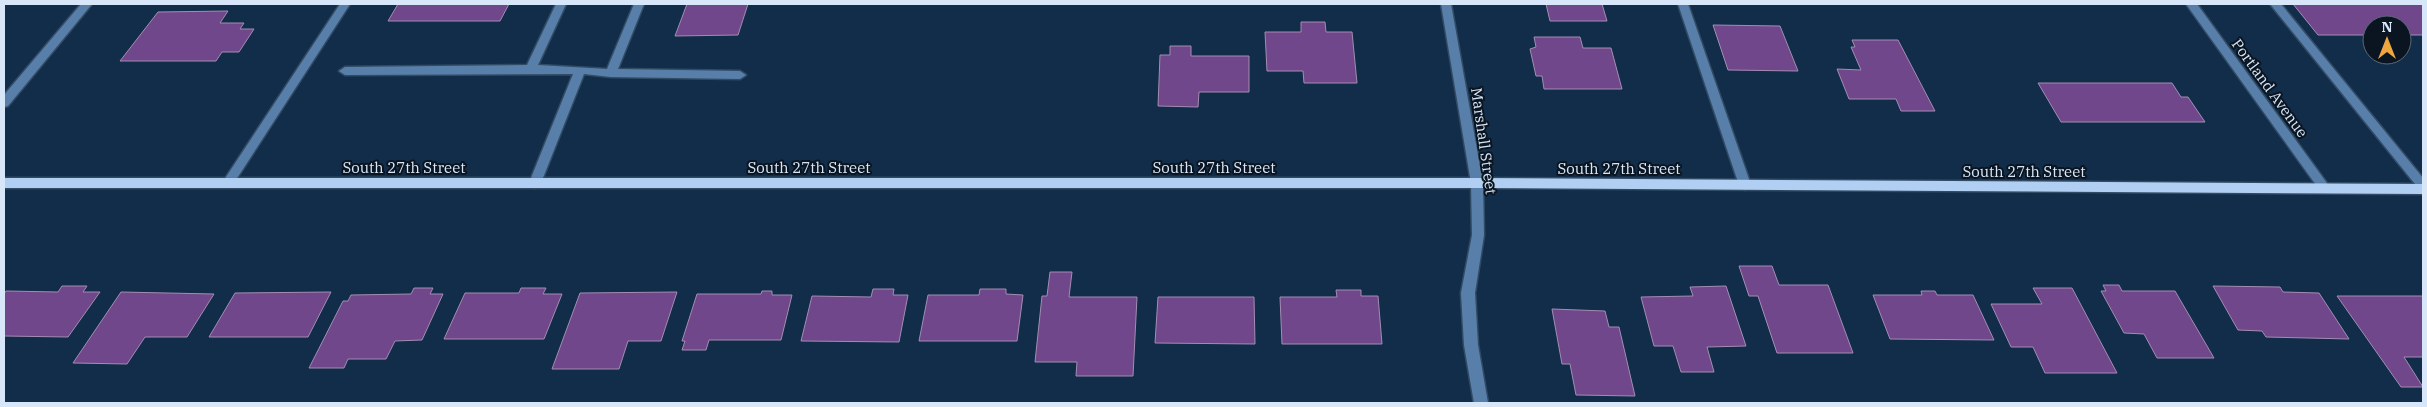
<svg xmlns="http://www.w3.org/2000/svg" width="2427" height="407" font-family="'IBM Plex Serif',serif">
<rect width="100%" height="100%" fill="#122d49"/>
<g fill="#70478a" stroke="#a38db2">
<polygon points="398,4 509,4 500,21 388,21"/>
<polygon points="687,4 748,4 738,35 675,36"/>
<polygon points="1546,4 1602,4 1607,21 1550,21"/>
<polygon points="2293,4 2423,4 2423,35 2402,35 2402,25 2372,25 2372,35 2318,35"/>
<polygon points="228,11 220,23 244,23 240,29 254,29 239,52 222,52 216,61 120,61 158,12"/>
<polygon points="1301,22 1325,22 1326,32 1352,32 1357,83 1304,83 1303,71 1267,71 1265,32 1301,32"/>
<polygon points="1713,25 1780,26 1798,71 1728,70"/>
<polygon points="1534,37 1580,37 1583,48 1611,48 1622,89 1544,89 1542,76 1536,76 1530,49 1536,47"/>
<polygon points="1852,40 1898,40 1935,111 1901,111 1896,99 1849,99 1837,69 1861,70 1851,47 1855,47"/>
<polygon points="1170,46 1191,46 1191,56 1249,56 1249,92 1199,92 1198,107 1158,106 1160,55 1170,55"/>
<polygon points="2038,83 2172,83 2181,97 2188,97 2205,122 2061,122"/>
<polygon points="1739,266 1772,266 1779,285 1828,285 1853,353 1777,353 1758,296 1749,296"/>
<polygon points="1050,272 1072,272 1069,297 1137,297 1133,376 1076,376 1077,362 1035,362 1042,296 1047,296"/>
<polygon points="2103,285 2119,285 2122,291 2175,291 2214,358 2157,358 2144,334 2124,333 2101,291 2106,291"/>
<polygon points="62,286 87,286 83,292 100,292 68,337 4,336 4,294 6,291 58,292"/>
<polygon points="1726,286 1746,346 1707,347 1714,372 1681,372 1673,346 1654,346 1641,297 1693,296 1690,287"/>
<polygon points="2213,286 2280,287 2283,292 2319,293 2349,339 2266,337 2262,331 2238,330"/>
<polygon points="414,288 433,288 430,294 443,294 422,340 395,341 386,359 348,359 344,368 309,368 343,301 348,301 351,295 411,294"/>
<polygon points="521,288 546,288 543,294 562,294 544,339 444,339 465,293 519,293"/>
<polygon points="2033,288 2072,288 2117,373 2045,373 2033,347 2011,347 1991,304 2042,304"/>
<polygon points="873,289 894,289 893,295 908,295 899,342 801,341 812,296 871,297"/>
<polygon points="980,289 1006,289 1006,294 1023,295 1017,341 919,341 928,295 979,295"/>
<polygon points="1336,290 1361,290 1361,296 1378,296 1382,344 1282,344 1280,297 1337,297"/>
<polygon points="762,291 772,291 772,295 792,295 781,340 709,340 706,350 682,350 685,341 682,341 697,294 761,294"/>
<polygon points="1921,291 1935,291 1937,295 1973,295 1994,340 1890,339 1873,295 1922,295"/>
<polygon points="121,292 214,294 187,337 145,337 127,364 73,363"/>
<polygon points="331,292 308,337 209,337 235,293"/>
<polygon points="677,292 661,341 628,341 619,369 552,369 580,293"/>
<polygon points="2337,296 2423,296 2423,357 2404,357 2423,387 2401,387"/>
<polygon points="1158,297 1254,297 1255,344 1155,343"/>
<polygon points="1552,309 1605,311 1609,327 1619,327 1635,396 1576,395 1570,364 1562,364"/>
</g>
<g fill="none" stroke-linecap="round" stroke-linejoin="round">
<g stroke="#324b65" stroke-width="3">
<g id="minor">
<polygon points="81,4 92,4 8,106 4,107 4,95"/>
<polygon points="340,4 350,4 232,186 224,186 222,183 224,180"/>
<polygon points="556,4 566,4 538,65 607,69 634,4 644,4 618,69 740,71 746,75 740,79 611,77 584,74 541,183 535,188 529,183 573,74 345,75 339,71 345,67 527,65"/>
<polygon points="1441,4 1451,4 1483,183 1484,235 1475,293 1478,345 1488,403 1474,403 1464,345 1461,293 1472,235 1471,183"/>
<polygon points="1678,4 1688,4 1751,185 1749,188 1745,190 1739,185"/>
<polygon points="2186,4 2197,4 2329,186 2331,189 2329,192 2321,192"/>
<polygon points="2270,4 2281,4 2423,178 2423,191 2419,189"/>
</g>
</g>
<g stroke="#324b65" stroke-width="3">
<polygon id="major" points="4,178 1477,178 2423,184 2423,194 1477,188 4,188"/>
</g>
<use href="#minor" fill="#587fa9" fill-rule="evenodd"/>
<use href="#major" fill="#b0cff2" fill-rule="evenodd"/>
</g>
<g text-anchor="middle" dominant-baseline="central" stroke-width="4" stroke-linejoin="round" paint-order="stroke">
<g font-size="15" fill="#d7e7f9" stroke="#0a1521">
<text transform="translate(2270 88) rotate(54)">Portland Avenue</text>
<text transform="translate(1484 141) rotate(82)">Marshall Street</text>
<text x="404" y="167">South 27th Street</text>
<text x="809" y="167">South 27th Street</text>
<text x="1214" y="167">South 27th Street</text>
<text x="1619" y="168">South 27th Street</text>
<text x="2024" y="171">South 27th Street</text>
</g>
</g>
<rect width="2427" height="407" fill="none" stroke="#d7e7f9" stroke-width="10"/>
<g transform="translate(2387 40)"><circle r="24" fill="#0a1521" stroke="#5c6977"/>
<path d="M0-4L9 19L0 12L-9 19Z" fill="#f0a63f"/>
<text y="-8" font-size="14" font-weight="bold" text-anchor="middle" fill="#d7e7f9">N</text>
</g>
</svg>
